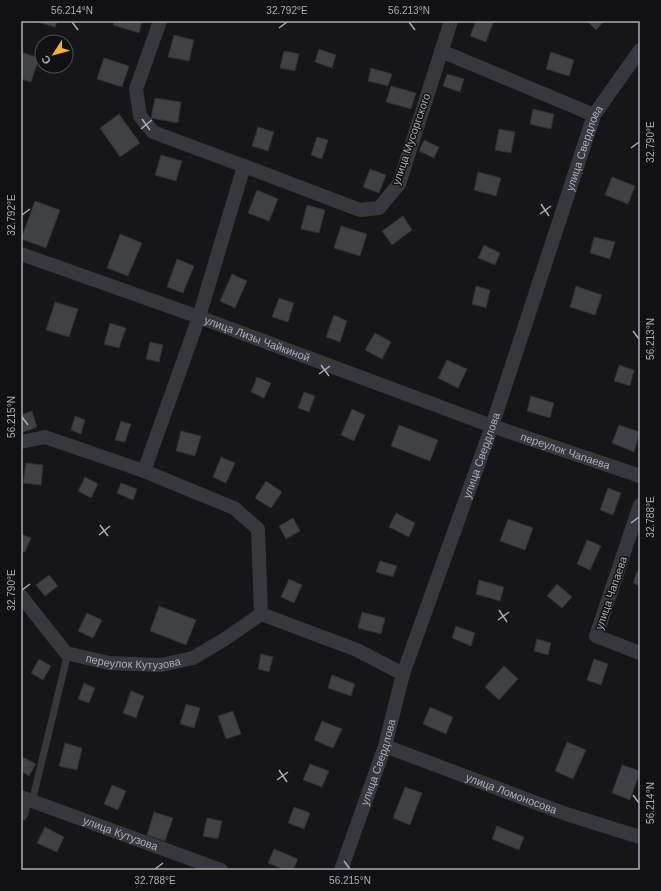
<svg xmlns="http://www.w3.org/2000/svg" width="661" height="891" font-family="Arial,sans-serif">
<rect width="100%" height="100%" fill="#161618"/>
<g fill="#404145" stroke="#303034">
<polygon points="34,21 57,21 55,27"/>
<polygon points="114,21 142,21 139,33 113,25"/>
<polygon points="476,21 488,21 493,23 486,42 470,36"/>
<polygon points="587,21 604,21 596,30"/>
<polygon points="174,35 194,40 189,61 168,57"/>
<polygon points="319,49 336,55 332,68 315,62"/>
<polygon points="284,51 299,54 295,71 280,68"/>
<polygon points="21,52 39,58 31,82 21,79"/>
<polygon points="551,52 574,60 569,76 546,69"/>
<polygon points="104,58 129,66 122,87 97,79"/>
<polygon points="371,68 392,74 388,86 368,81"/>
<polygon points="447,74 464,79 460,92 443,86"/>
<polygon points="391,86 416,93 411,109 386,102"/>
<polygon points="155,98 181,102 178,123 151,118"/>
<polygon points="533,109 554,114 551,129 530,124"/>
<polygon points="119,114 140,143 120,157 100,128"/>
<polygon points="258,127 274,132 268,151 252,146"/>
<polygon points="499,129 515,132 511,153 495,150"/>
<polygon points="317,137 328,140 322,159 311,155"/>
<polygon points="424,140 439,147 434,158 419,151"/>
<polygon points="161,155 182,161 176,181 155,175"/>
<polygon points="370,169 386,175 379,193 363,187"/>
<polygon points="478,172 501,178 496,196 474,190"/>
<polygon points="612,177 635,186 628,204 605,195"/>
<polygon points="257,190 278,199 269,221 248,213"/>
<polygon points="35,201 60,210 46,248 21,239"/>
<polygon points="307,205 325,210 319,233 301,229"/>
<polygon points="403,216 412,230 392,245 382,231"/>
<polygon points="341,226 367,234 360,256 334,248"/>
<polygon points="120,234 142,243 128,276 107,268"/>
<polygon points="594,237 615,242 610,259 590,253"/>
<polygon points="484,245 500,253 495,265 478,258"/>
<polygon points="177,259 194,266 183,293 167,287"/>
<polygon points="232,274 247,281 235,308 220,301"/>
<polygon points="476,286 490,290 486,308 472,304"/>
<polygon points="576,286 602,295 595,315 570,307"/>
<polygon points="279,298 294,303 288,322 272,317"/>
<polygon points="55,302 78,309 69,337 46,330"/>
<polygon points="334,315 347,321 340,342 326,337"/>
<polygon points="110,323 126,328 119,348 104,344"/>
<polygon points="375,333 391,342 382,359 365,350"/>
<polygon points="150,342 163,345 159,362 146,359"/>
<polygon points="447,360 467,369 458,388 438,378"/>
<polygon points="619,365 634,370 630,386 614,381"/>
<polygon points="257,377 271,383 264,398 251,392"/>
<polygon points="304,392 315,396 309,412 298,408"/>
<polygon points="531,396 554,403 550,418 527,411"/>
<polygon points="352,409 365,415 354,441 341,435"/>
<polygon points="32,411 37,427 21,433 21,415"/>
<polygon points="75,416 85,420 81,434 71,430"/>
<polygon points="121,421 131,424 125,442 115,440"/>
<polygon points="399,425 438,440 430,461 391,446"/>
<polygon points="619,425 640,432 634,452 612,443"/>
<polygon points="181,431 201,436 195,456 176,451"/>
<polygon points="221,457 235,463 226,483 213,477"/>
<polygon points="26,463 43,465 41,485 23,483"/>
<polygon points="85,477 98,484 91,498 78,491"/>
<polygon points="266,481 282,492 271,508 255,498"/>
<polygon points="121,483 137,489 133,500 117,493"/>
<polygon points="608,488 621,493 613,515 600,510"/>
<polygon points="396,513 415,523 409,537 389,527"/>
<polygon points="293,518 300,531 286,539 279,526"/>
<polygon points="508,519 533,528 525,550 500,541"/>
<polygon points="21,534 31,538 25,552 21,551"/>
<polygon points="587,540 601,546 590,570 577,564"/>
<polygon points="380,561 397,566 393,577 376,572"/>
<polygon points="638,570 640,570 640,586 633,583"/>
<polygon points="49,575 58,586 45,596 36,585"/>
<polygon points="289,579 302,585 294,603 281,597"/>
<polygon points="479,580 504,587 500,601 476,594"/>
<polygon points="557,584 572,597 562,608 547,596"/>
<polygon points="159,606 196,620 186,645 150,631"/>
<polygon points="362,612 385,618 381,634 358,628"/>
<polygon points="87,613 102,620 93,638 78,631"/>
<polygon points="456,626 475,633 471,646 452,638"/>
<polygon points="537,639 551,643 548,655 534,651"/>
<polygon points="261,654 273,657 269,672 258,669"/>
<polygon points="39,659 51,666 43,680 31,673"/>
<polygon points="594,659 608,664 601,685 587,680"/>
<polygon points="504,666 518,679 499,700 485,687"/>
<polygon points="332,675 355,684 351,696 328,688"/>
<polygon points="84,683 95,688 89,703 78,699"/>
<polygon points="131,691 144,696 136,718 123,713"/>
<polygon points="186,704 200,708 194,728 180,724"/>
<polygon points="430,707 453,717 446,734 423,724"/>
<polygon points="233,711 241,734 226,739 218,716"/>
<polygon points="322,721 342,729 333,748 314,740"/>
<polygon points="567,742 586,750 573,779 555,771"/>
<polygon points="65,743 82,748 77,770 59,766"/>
<polygon points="22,757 36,764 29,776 21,771"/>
<polygon points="310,764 329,771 322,787 303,780"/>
<polygon points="622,765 640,771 630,800 612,793"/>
<polygon points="112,785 126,791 118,810 104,804"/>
<polygon points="405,787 422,793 410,825 393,818"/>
<polygon points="294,807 310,813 304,829 288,823"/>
<polygon points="154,812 173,818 165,841 147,835"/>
<polygon points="207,818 222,821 218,839 203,836"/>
<polygon points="497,826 524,837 519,850 492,839"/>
<polygon points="45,827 64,837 57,852 37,843"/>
<polygon points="274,849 298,859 293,870 285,870 268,863"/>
</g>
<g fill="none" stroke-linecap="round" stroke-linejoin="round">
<polyline stroke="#37383d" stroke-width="7" points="32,802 68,653"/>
<g stroke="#37383d" stroke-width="14">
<polyline points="160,21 136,89 140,116 153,132 244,166 199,317 144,471 234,508 258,529 261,614"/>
<polyline points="441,51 594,115"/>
<polyline points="244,166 360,210 379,208 399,184 451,21"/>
<path id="s1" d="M 21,254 L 199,317 L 492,426 L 640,476"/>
<polyline points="21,442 45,437 144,471"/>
<polyline points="640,505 596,636 640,653"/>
<path id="s2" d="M 21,596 L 66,653 L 109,663 L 161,665 L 193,658 L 225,639 L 261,614 L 357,650 L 403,674"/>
<path id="s3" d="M 385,746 L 566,814 L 640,837"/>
<path id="s4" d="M 21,797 L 221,870"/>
<polyline points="21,814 25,800"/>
<path id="s5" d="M 341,870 L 385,746 L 403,674 L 492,426 L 594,115 L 640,50"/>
</g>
</g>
<path fill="none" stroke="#a8adb8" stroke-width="1.5" d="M 72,22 L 78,30M 409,22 L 415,30M 279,28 L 287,22M 142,119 L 150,130M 141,129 L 152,120M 631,148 L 639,142M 541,204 L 549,216M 540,214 L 551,206M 22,215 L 30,209M 633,331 L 639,339M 321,365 L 329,376M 319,374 L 330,366M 22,417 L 28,425M 631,523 L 639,517M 100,525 L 108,536M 99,535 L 110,526M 22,590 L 30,584M 499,610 L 507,622M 498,620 L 509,612M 279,770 L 287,782M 277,780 L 288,772M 633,795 L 639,803M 344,861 L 350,869M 155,869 L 163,863"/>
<g text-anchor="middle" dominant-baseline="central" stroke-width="3" stroke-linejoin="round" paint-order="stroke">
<g font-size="11" fill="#a8adb8" stroke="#111113">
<text transform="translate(411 139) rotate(-71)">улица Мусоргского</text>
<text stroke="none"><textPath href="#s5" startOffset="762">улица Свердлова</textPath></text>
<text stroke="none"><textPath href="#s1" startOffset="251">улица Лизы Чайкиной</textPath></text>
<text stroke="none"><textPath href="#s1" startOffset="579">переулок Чапаева</textPath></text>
<text stroke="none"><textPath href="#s5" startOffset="438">улица Свердлова</textPath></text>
<text transform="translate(611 593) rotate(-71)">улица Чапаева</text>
<text stroke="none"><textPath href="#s2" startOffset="141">переулок Кутузова</textPath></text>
<text stroke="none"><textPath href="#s5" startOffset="114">улица Свердлова</textPath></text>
<text stroke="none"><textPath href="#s3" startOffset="135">улица Ломоносова</textPath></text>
<text stroke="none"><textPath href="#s4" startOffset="106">улица Кутузова</textPath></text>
</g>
</g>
<rect width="661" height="891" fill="none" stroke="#111113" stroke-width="44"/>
<g transform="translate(54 54) rotate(234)"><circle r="19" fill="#111113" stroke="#4d4f55"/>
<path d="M0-3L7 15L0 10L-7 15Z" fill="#f2b134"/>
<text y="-6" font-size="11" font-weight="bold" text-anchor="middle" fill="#a8adb8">С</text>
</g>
<rect x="22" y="22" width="617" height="847" fill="none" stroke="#a8adb8" stroke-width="1.5"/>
<g font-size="10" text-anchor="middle" fill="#a8adb8">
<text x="72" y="14">56.214°N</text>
<text x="287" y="14">32.792°E</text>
<text x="409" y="14">56.213°N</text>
<text transform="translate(650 142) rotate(-90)" y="4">32.790°E</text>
<text transform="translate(11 215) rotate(-90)" y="4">32.792°E</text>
<text transform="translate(650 339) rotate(-90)" y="4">56.213°N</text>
<text transform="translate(11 417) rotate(-90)" y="4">56.215°N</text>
<text transform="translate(650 517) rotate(-90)" y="4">32.788°E</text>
<text transform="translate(11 590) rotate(-90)" y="4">32.790°E</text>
<text transform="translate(650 803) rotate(-90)" y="4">56.214°N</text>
<text x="155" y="884">32.788°E</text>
<text x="350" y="884">56.215°N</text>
</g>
</svg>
